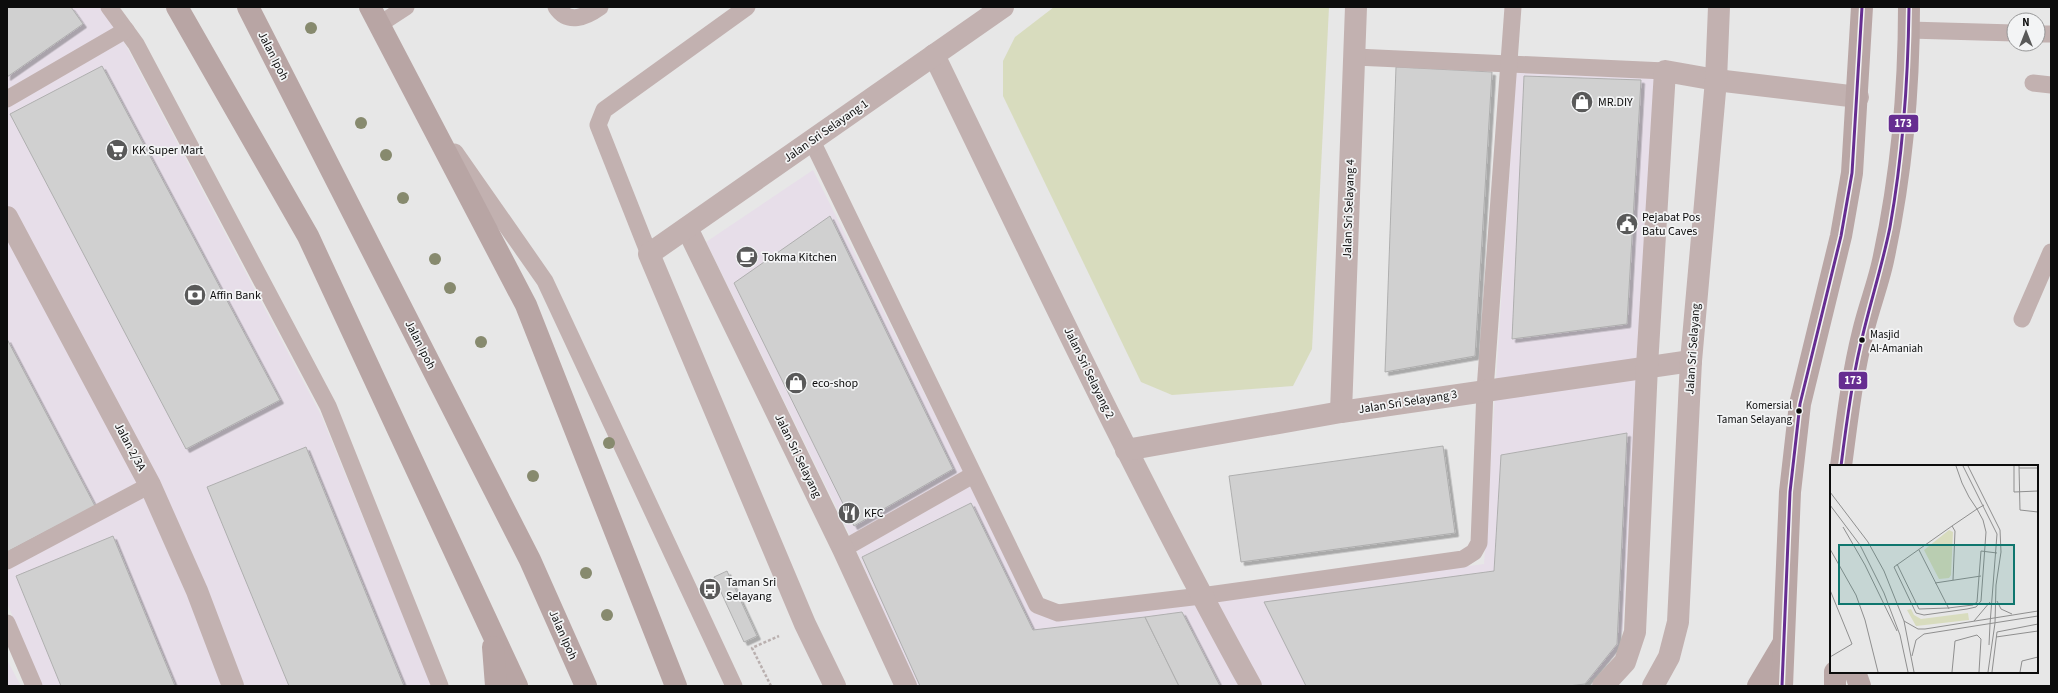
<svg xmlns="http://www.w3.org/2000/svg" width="2058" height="693" font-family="'Source Sans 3',sans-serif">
<defs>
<filter id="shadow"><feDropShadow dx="3.5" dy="3.5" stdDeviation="0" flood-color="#0004"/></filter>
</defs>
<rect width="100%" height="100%" fill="#e7e7e7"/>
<g fill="#e7dee9">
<polygon points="7,7 100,7 123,40 321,415 432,686 42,686 7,603"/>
<polygon points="1516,72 1654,78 1623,629 1615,655 1594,678 1580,686 916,686 847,529 706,242 813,170 1032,609 1058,621 1484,564"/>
<polygon points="7,660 21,686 7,686"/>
</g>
<polygon fill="#d8dcbe" points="1054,7 1329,7 1312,349 1293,386 1172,395 1141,382 1003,96 1003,61 1015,37"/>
<g fill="#d0d0d0" stroke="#afafaf" filter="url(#shadow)">
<polygon points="7,7 71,7 83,24 7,77"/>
<polygon points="102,66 280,400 186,449 10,114"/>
<polygon points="1396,67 1492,72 1475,356 1385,372"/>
<polygon points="1524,76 1641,80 1627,324 1512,339"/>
<polygon points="830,216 953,469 854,526 734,283"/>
<polygon points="7,339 95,506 7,552"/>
<polygon points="1627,433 1617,644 1585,684 1568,686 1306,686 1264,602 1494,571 1501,455"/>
<polygon points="1443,446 1455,533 1241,562 1229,476"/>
<polygon points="306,447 404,686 289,686 207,487"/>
<polygon points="971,503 1033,630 1145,617 1179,686 920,686 862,557"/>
<polygon points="113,536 175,686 61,686 16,576"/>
<polygon points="727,571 757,636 744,642 714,577"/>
<polygon points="1182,612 1220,686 1179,686 1145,617"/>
</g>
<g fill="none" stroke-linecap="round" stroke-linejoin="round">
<polyline stroke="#bab0af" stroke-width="2.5" stroke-dasharray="3 2" stroke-linecap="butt" points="771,686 752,648 779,636"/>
<g stroke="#c2b1b0" stroke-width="17">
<polyline points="109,7 136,44 328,406 440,686"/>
<path d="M 556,7 C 568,25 586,17 600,7"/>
<polyline points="380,24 406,7"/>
<polyline points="1909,30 2014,33"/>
<polyline points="2038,34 2051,34"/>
<polyline points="1355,57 1665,71"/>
<polyline points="2033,83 2051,85"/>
<polyline points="7,99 126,30"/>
<polyline points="812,141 1037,605 1058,613 1201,596 1463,559 1474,552 1479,543 1485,390 1513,7"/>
<polyline points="455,152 545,281 734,686"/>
<polyline points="649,254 598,125 604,110 747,7"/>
<polyline points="2022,319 2051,252"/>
<polyline points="843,549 973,475"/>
<polyline points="7,561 150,485"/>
<polyline points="7,623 34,686"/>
</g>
<g stroke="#c2b1b0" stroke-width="22">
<path d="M 934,55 C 1037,267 1137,480 1251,686"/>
<polyline points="7,217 150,485 197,591 233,686"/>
<polyline points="687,228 843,549 906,686"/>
<polyline points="1341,412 1356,7"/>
<polyline points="1126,450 1341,412 1691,361"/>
<polyline points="835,686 805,624 649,254 1003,7"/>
<polyline points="1603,686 1625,662 1635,632 1647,366 1665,71 1716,80 1858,97"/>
<polyline points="1653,686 1669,657 1678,622 1691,361 1716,80 1719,7"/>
</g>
<g stroke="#b9a6a5" stroke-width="22">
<path d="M 1841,466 C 1847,421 1852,376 1863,332 C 1869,306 1879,282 1884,256 C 1901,176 1909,89 1909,7"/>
<polyline points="1855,672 1860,686"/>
<polyline points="1758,686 1783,644"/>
<polyline points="1782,686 1790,492 1800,404 1841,236 1852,173 1862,7"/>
<polyline points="1835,686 1835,672"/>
</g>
<g stroke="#b8a5a4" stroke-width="22">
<polyline points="177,7 308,236 517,686"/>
<polyline points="248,7 530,560 586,686"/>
<polyline points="370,7 526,305 676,686"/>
<polyline points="493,647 496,686"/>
</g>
<g stroke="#f3f4f5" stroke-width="6">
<g id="bus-1">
<path d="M 1841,466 C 1846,426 1851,386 1860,347 C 1869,306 1882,267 1890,227 C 1903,154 1908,81 1909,7"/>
<polyline points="1782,686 1790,492 1800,404 1841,236 1852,173 1862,7"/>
</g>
</g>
<use href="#bus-1" stroke="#662d91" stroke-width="3"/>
</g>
<g fill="#878a6e">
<circle cx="311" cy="28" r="6"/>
<circle cx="361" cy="123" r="6"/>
<circle cx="386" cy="155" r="6"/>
<circle cx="403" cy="198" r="6"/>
<circle cx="435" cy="259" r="6"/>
<circle cx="450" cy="288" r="6"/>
<circle cx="481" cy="342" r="6"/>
<circle cx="609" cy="443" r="6"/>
<circle cx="533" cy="476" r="6"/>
<circle cx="586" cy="573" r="6"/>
<circle cx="607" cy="615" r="6"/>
</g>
<defs>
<g id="shop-disc" transform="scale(1.15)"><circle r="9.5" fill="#595959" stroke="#f3f4f5"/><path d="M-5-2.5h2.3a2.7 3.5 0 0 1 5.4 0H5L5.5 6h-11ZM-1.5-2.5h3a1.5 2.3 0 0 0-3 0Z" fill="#fff"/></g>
<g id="supermarket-disc" transform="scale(1.15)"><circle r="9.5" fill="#595959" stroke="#f3f4f5"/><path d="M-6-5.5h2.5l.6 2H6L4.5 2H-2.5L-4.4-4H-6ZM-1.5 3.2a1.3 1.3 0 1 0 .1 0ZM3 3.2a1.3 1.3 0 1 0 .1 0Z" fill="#fff"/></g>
<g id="civic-disc" transform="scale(1.15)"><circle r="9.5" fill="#595959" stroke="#f3f4f5"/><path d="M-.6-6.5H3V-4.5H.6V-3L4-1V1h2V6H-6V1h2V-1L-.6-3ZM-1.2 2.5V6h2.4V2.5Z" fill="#fff"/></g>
<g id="cafe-disc" transform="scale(1.15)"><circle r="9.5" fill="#595959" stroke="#f3f4f5"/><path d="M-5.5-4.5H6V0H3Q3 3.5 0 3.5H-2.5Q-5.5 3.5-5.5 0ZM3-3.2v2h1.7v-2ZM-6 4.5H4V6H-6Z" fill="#fff"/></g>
<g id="bank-disc" transform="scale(1.15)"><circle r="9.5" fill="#595959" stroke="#f3f4f5"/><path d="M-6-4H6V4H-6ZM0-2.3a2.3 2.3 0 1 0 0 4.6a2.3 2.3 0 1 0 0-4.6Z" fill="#fff"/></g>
<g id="restaurant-disc" transform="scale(1.15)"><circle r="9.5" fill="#595959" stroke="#f3f4f5"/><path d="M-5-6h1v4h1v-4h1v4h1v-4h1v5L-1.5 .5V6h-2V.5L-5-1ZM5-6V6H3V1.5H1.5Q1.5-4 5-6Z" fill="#fff"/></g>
<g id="bus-disc" transform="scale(1.15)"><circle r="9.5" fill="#595959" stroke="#f3f4f5"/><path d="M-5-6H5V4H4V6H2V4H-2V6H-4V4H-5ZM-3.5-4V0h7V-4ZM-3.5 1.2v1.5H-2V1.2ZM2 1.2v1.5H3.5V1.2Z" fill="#fff"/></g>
</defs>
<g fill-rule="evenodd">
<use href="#shop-disc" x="1582" y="102"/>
<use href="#supermarket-disc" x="117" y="150"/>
<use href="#civic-disc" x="1627" y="224"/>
<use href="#cafe-disc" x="747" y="257"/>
<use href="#bank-disc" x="195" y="295"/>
<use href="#shop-disc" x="796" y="383"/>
<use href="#restaurant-disc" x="849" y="513"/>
<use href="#bus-disc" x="710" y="589"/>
</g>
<g fill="#0c0c0c" stroke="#f3f4f5" stroke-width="1.5">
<circle cx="1862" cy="340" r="3.5"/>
<circle cx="1799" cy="411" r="3.5"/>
</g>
<g text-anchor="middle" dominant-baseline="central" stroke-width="3.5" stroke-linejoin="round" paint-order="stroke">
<g font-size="11" fill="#0c0c0c" stroke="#f3f4f5" text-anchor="start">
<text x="1870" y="334">Masjid<tspan x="1870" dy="14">Al-Amaniah</tspan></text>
<text x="1792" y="405" text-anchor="end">Komersial<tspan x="1792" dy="14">Taman Selayang</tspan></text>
</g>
<g font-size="12" fill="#0c0c0c" stroke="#f3f4f5">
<text transform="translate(273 56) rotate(63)">Jalan Ipoh</text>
<text transform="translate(826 131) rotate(-35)">Jalan Sri Selayang 1</text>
<text transform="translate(1349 209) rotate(-88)">Jalan Sri Selayang 4</text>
<text transform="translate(420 345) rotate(63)">Jalan Ipoh</text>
<text transform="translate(1693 349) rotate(-86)">Jalan Sri Selayang</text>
<text transform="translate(1089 373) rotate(64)">Jalan Sri Selayang 2</text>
<text transform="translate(1408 402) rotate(-9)">Jalan Sri Selayang 3</text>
<text transform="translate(130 447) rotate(62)">Jalan 2/3A</text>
<text transform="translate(798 456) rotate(64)">Jalan Sri Selayang</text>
<text transform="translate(563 635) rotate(66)">Jalan Ipoh</text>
</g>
<g font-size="12" fill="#0c0c0c" stroke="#f3f4f5" text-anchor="start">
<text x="1598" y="102">MR.DIY</text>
<text x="132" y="150">KK Super Mart</text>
<text x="1642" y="217">Pejabat Pos<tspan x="1642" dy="14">Batu Caves</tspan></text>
<text x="762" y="257">Tokma Kitchen</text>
<text x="210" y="295">Affin Bank</text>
<text x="812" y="383">eco-shop</text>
<text x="864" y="513">KFC</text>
<text x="726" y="582">Taman Sri<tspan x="726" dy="14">Selayang</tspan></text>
</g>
</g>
<g transform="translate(1830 465)">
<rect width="208" height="208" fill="#e7e7e7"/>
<path d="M 119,65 L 123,67 L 121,110 L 119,113 L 109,114 L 94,85 ZM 81,144 L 84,150 L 91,154 L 138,148 L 139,155 L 86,161 L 77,145 Z" fill="#d8dcbe"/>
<path fill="none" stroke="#8f8f8f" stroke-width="1" d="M 126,1 L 132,18 L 139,32 L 147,44 L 153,55 L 156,67 L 151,136 L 146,142 L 137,144 L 94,150 L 86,148 L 64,102 L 122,61 L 147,44 L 154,40M 133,1 L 167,69 L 160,159M 138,1 L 170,65 L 171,87 L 166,120 L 165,158M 184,1 L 184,27 L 208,26M 189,1 L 190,45 L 208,47M 189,3 L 208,3M 0,27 L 38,77 L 54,106 L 74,156 L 84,207M 0,40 L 30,80 L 54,128 L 70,170 L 78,207M 122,61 L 125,66 L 123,115M 13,62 L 35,100 L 67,166M 0,84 L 26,130 L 35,155 L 48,207M 89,85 L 119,144M 67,99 L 89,144 L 118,143 L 143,140 L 147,137 L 151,86 L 167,88M 105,118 L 151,111M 0,125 L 22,179 L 0,192M 167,136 L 171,144 L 182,149M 74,156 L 88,164 L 95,164 L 208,146M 144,156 L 160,137M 166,172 L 208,166M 159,180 L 160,159M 82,191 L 86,175 L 94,169 L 208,151M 122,207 L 125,176 L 147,170 L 151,174 L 149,207M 158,207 L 165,158M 162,207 L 167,167 L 208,159M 190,207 L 192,196 L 208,192"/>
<path fill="#0f766e" fill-opacity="0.15" stroke="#0f766e" stroke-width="2" d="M 9,80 L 184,80 L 184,139 L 9,139 Z"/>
<rect width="208" height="208" fill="none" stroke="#0c0c0c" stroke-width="2"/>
</g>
<g stroke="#f3f4f5" stroke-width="1.5">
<rect x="1888" y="114" width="31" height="19" rx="4" fill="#662d91"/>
<rect x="1838" y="371" width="30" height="19" rx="4" fill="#662d91"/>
</g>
<g font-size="11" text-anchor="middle" font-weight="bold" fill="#fff">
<text x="1903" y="127">173</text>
<text x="1853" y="384">173</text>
</g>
<rect width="2058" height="693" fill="none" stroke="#0c0c0c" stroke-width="16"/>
<g transform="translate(2026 32)"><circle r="19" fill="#f3f4f5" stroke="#979798"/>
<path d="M0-3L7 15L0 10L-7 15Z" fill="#595959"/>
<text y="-6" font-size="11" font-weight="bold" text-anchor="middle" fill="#0c0c0c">N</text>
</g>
</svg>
